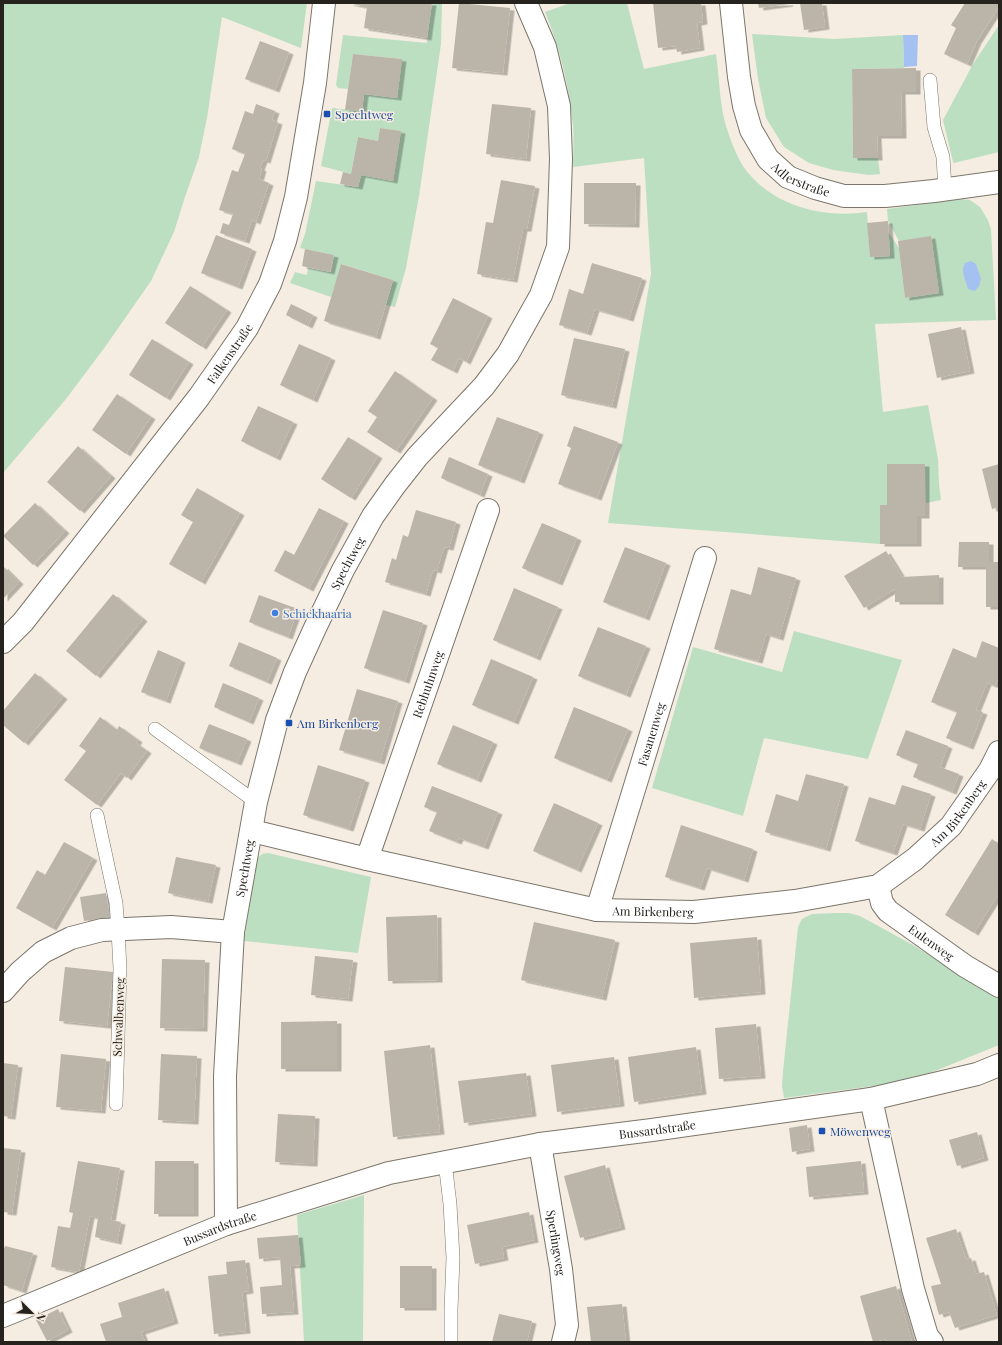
<svg xmlns="http://www.w3.org/2000/svg" width="1002" height="1345" font-family="'Playfair Display',serif">
<defs>
<filter id="shadow"><feDropShadow dx="4.5" dy="2.5" stdDeviation="0" flood-color="#0004"/></filter>
</defs>
<rect width="100%" height="100%" fill="#f5ede1"/>
<g fill="#bcdfc2">
<polygon points="3,3 307,3 301,48 222,17 207,118 199,157 185,197 174,232 151,281 105,347 66,399 3,473"/>
<polygon points="432,3 442,3 441,44 419,196 406,268 395,307 386,305 393,280 342,264 331,297 290,283 295,272 307,275 308,268 331,272 334,255 300,248 305,234 316,181 358,187 361,175 400,131 380,128 378,141 358,137 351,174 321,166 332,108 362,111 364,94 397,98 401,59 353,54 348,89 338,88 336,85 343,35 427,43 427,38"/>
<path d="M 570,3 L 627,3 L 644,69 L 716,54 C 720,81 719,109 729,135 C 733,147 741,166 750,175 C 779,208 825,218 867,212 L 870,257 L 890,256 L 887,230 L 899,248 L 905,298 L 938,293 L 931,237 L 899,241 L 888,221 L 887,209 L 961,199 L 970,200 L 980,207 L 988,220 L 991,229 L 996,320 L 875,324 L 883,412 L 928,405 L 938,459 L 939,484 L 941,500 L 926,503 L 925,464 L 887,464 L 887,505 L 880,505 L 880,544 L 608,523 L 651,274 L 644,158 L 573,167 C 573,153 574,139 573,126 C 569,87 560,48 545,12 Z"/>
<polygon points="999,25 999,152 954,163 953,162 943,120 973,64"/>
<polygon points="752,34 834,39 903,35 904,68 852,69 853,158 878,158 880,174 869,175 833,170 809,163 784,147 766,118 758,79"/>
<polygon points="794,631 902,660 868,759 764,738 743,816 652,788 693,647 782,672"/>
<polygon points="268,853 371,877 358,953 244,941 256,859 262,854"/>
<polygon points="835,913 849,913 860,916 913,945 999,998 999,1045 930,1073 907,1079 881,1085 784,1098 782,1086 783,1071 798,927 802,919 812,914"/>
<polygon points="364,1195 363,1341 304,1342 297,1215"/>
</g>
<g fill="#a5c1f1">
<polygon points="903,35 918,35 917,66 904,67"/>
<path d="M 971,261 L 976,264 L 981,279 L 979,286 L 975,291 L 968,289 C 966,281 960,270 965,263 Z"/>
</g>
<g fill="#bbb4a8" filter="url(#shadow)">
<polygon points="348,3 432,3 427,38 364,28 367,7"/>
<polygon points="459,3 510,8 503,73 452,68"/>
<polygon points="653,3 701,3 703,22 697,23 700,48 677,52 676,46 658,48"/>
<polygon points="758,3 789,3 789,4 759,8"/>
<polygon points="800,3 822,3 825,27 804,30"/>
<polygon points="965,3 999,3 999,7 977,41 967,64 944,54 956,28 951,25"/>
<polygon points="260,41 289,52 275,90 245,79"/>
<polygon points="353,54 402,59 397,98 364,94 362,111 345,110"/>
<polygon points="916,68 916,92 901,92 902,136 877,136 878,158 853,158 852,69"/>
<polygon points="256,104 275,111 272,120 278,122 266,161 263,160 260,168 262,169 259,179 269,183 256,222 252,220 245,241 220,233 223,223 229,225 233,214 219,210 232,170 238,172 245,154 232,149 245,111 253,114"/>
<polygon points="492,104 531,108 526,159 486,154"/>
<polygon points="380,128 401,131 393,181 361,175 358,187 340,184 343,172 351,174 358,137 378,141"/>
<polygon points="501,180 535,186 527,229 523,229 513,280 477,274 486,222 493,223"/>
<polygon points="584,183 636,183 635,225 584,224"/>
<polygon points="888,221 890,256 870,257 867,223"/>
<polygon points="216,235 252,249 238,287 201,273"/>
<polygon points="931,236 939,293 905,298 898,241"/>
<polygon points="305,249 334,255 330,272 302,266"/>
<polygon points="592,263 642,278 629,319 595,309 587,333 559,325 569,289 583,294"/>
<polygon points="341,264 393,280 376,337 324,321"/>
<polygon points="190,286 227,310 202,347 165,323"/>
<polygon points="453,298 488,316 466,362 459,358 453,371 431,360 438,348 430,344"/>
<polygon points="291,304 313,315 308,326 286,315"/>
<polygon points="961,327 970,371 937,378 928,334"/>
<polygon points="574,338 625,349 612,406 561,395"/>
<polygon points="152,339 189,362 166,398 129,375"/>
<polygon points="299,344 331,358 313,400 280,385"/>
<polygon points="395,371 433,398 396,451 367,432 377,417 368,411"/>
<polygon points="117,394 151,417 126,454 92,430"/>
<polygon points="258,406 293,422 276,458 241,441"/>
<polygon points="497,417 539,432 520,481 478,465"/>
<polygon points="574,426 618,442 597,498 558,484 571,448 567,446"/>
<polygon points="348,437 378,456 351,498 321,479"/>
<polygon points="78,446 111,476 80,511 47,482"/>
<polygon points="449,457 488,474 480,495 441,478"/>
<polygon points="887,464 925,464 925,516 917,516 917,544 880,544 880,505 887,505"/>
<polygon points="999,464 999,507 992,509 982,469"/>
<polygon points="197,488 240,513 201,582 169,564 193,522 181,515"/>
<polygon points="35,503 65,531 33,565 3,536"/>
<polygon points="319,508 344,521 309,589 274,571 285,550 294,555"/>
<polygon points="416,510 456,522 449,548 444,547 437,571 433,570 426,594 385,582 392,558 396,560 403,535 408,537"/>
<polygon points="542,523 577,538 558,583 522,568"/>
<polygon points="959,542 989,542 989,562 999,562 999,607 986,607 986,567 958,567"/>
<polygon points="625,547 666,563 645,618 603,602"/>
<polygon points="886,551 902,577 939,575 939,602 895,602 895,589 864,608 844,576"/>
<polygon points="3,566 19,582 3,599"/>
<polygon points="758,567 796,578 779,638 766,634 758,661 714,649 731,589 751,595"/>
<polygon points="514,588 558,607 536,658 493,640"/>
<polygon points="113,594 143,619 96,676 66,651"/>
<polygon points="259,595 298,609 288,637 249,622"/>
<polygon points="383,610 423,623 405,681 364,668"/>
<polygon points="598,627 646,646 626,695 578,676"/>
<polygon points="982,641 999,648 999,677 995,686 987,683 976,710 983,712 969,747 946,738 957,712 931,702 953,648 976,658"/>
<polygon points="239,642 277,658 267,682 229,666"/>
<polygon points="158,650 181,660 166,701 141,692"/>
<polygon points="491,659 533,677 514,722 472,705"/>
<polygon points="35,673 63,697 24,743 3,725 3,711"/>
<polygon points="223,683 259,698 249,722 214,707"/>
<polygon points="357,689 398,701 380,762 339,750"/>
<polygon points="574,707 628,729 607,780 554,758"/>
<polygon points="100,717 117,730 119,726 138,740 136,743 147,751 127,778 121,773 97,805 64,780 86,751 79,746"/>
<polygon points="209,724 247,739 237,763 199,748"/>
<polygon points="453,725 493,742 477,780 437,764"/>
<polygon points="906,730 948,746 940,767 959,774 952,792 913,777 918,764 896,755"/>
<polygon points="318,765 365,780 349,829 303,815"/>
<polygon points="806,774 844,784 826,849 765,832 776,794 798,801"/>
<polygon points="902,785 931,794 920,829 903,824 893,853 855,841 869,797 895,805"/>
<polygon points="432,786 498,812 484,847 459,838 457,842 429,831 437,812 424,807"/>
<polygon points="554,803 598,823 577,870 533,851"/>
<polygon points="681,825 753,849 744,880 707,868 700,888 665,877"/>
<polygon points="992,839 999,844 999,893 974,933 945,915"/>
<polygon points="64,842 93,858 52,928 16,908 37,870 45,875"/>
<polygon points="176,857 216,865 208,901 168,893"/>
<polygon points="106,893 110,917 84,921 80,897"/>
<polygon points="437,915 438,980 388,981 386,917"/>
<polygon points="534,922 615,940 602,998 521,980"/>
<polygon points="757,937 761,992 694,998 690,943"/>
<polygon points="315,956 353,960 348,999 311,995"/>
<polygon points="162,959 205,960 203,1029 160,1028"/>
<polygon points="65,967 113,972 107,1026 59,1021"/>
<polygon points="337,1021 337,1069 281,1069 281,1022"/>
<polygon points="756,1024 761,1076 719,1079 715,1028"/>
<polygon points="430,1045 440,1132 393,1137 384,1051"/>
<polygon points="696,1047 702,1092 634,1102 628,1057"/>
<polygon points="61,1054 106,1059 101,1111 56,1107"/>
<polygon points="161,1054 197,1056 194,1122 158,1120"/>
<polygon points="614,1057 620,1104 557,1112 551,1065"/>
<polygon points="3,1063 18,1065 11,1117 3,1116"/>
<polygon points="526,1073 532,1114 464,1123 458,1081"/>
<polygon points="278,1114 315,1116 313,1164 275,1162"/>
<polygon points="807,1125 810,1149 792,1152 789,1128"/>
<polygon points="977,1132 984,1158 957,1166 949,1140"/>
<polygon points="3,1148 21,1150 12,1213 3,1212"/>
<polygon points="78,1161 120,1168 111,1220 121,1222 117,1242 95,1237 98,1218 90,1216 79,1272 51,1267 58,1226 70,1228 73,1213 69,1212"/>
<polygon points="155,1161 194,1161 194,1214 154,1214"/>
<polygon points="861,1161 864,1192 809,1197 806,1167"/>
<polygon points="605,1165 621,1227 580,1238 564,1176"/>
<polygon points="529,1212 534,1240 502,1247 504,1258 475,1264 467,1225"/>
<polygon points="956,1229 966,1259 971,1258 976,1274 984,1272 997,1315 955,1328 949,1312 939,1315 931,1286 941,1284 926,1238"/>
<polygon points="298,1235 301,1265 290,1266 294,1312 262,1314 260,1287 282,1285 280,1257 259,1259 257,1238"/>
<polygon points="5,1246 33,1253 22,1291 3,1285 3,1252"/>
<polygon points="245,1260 249,1291 242,1292 246,1331 214,1334 208,1276 227,1274 226,1262"/>
<rect x="400" y="1266" width="32" height="42"/>
<polygon points="896,1286 912,1342 887,1342 886,1339 873,1342 860,1296"/>
<polygon points="164,1288 174,1321 141,1332 145,1342 106,1342 100,1324 122,1317 118,1303"/>
<polygon points="622,1304 626,1342 591,1342 587,1307"/>
<polygon points="58,1309 68,1330 47,1341 36,1320"/>
<polygon points="499,1314 532,1321 527,1342 492,1342"/>
</g>
<g fill="none" stroke-linecap="round" stroke-linejoin="round">
<g stroke="#7c756a" stroke-width="14">
<g id="service">
<polyline points="930,80 934,127 943,157 945,189"/>
<polyline points="155,729 256,802"/>
<polyline points="97,815 116,903 118,930 120,969 116,1104"/>
<polyline points="445,1162 450,1204 453,1258 451,1310 451,1342"/>
</g>
</g>
<g stroke="#7c756a" stroke-width="24">
<g id="minor">
<path id="s1" d="M 731,3 L 739,77 L 744,106 L 751,130 L 768,159 L 788,177 L 815,188 L 844,196 L 885,196 L 934,191 L 999,182"/>
<path id="s2" d="M 3,642 L 23,622 L 199,397 L 247,328 L 270,284 L 285,241 L 296,197 L 315,83 L 324,3"/>
<path id="s3" d="M 252,831 L 367,859 L 597,910 L 694,912 L 795,901 L 878,886 L 915,859 L 951,826 L 990,770 L 999,752"/>
<path id="s4" d="M 367,859 L 488,510"/>
<path id="s5" d="M 878,886 L 882,903 L 888,911 L 965,966 L 999,986"/>
<path id="s6" d="M 597,910 L 705,558"/>
<polyline points="3,991 20,972 43,952 71,938 102,930 171,927 233,932"/>
<polyline points="871,1099 913,1289 927,1336 932,1342"/>
<path id="s7" d="M 540,1144 L 561,1269 L 567,1325 L 563,1342"/>
<path id="s8" d="M 226,1224 L 225,1076 L 233,932 L 256,802 L 277,720 L 295,672 L 315,628 L 343,570 L 373,516 L 395,485 L 417,457 L 484,386 L 508,354 L 541,295 L 558,247 L 561,159 L 559,106 L 545,47 L 526,3"/>
<path id="s9" d="M 3,1316 L 226,1224 L 389,1173 L 540,1144 L 652,1130 L 871,1099 L 977,1074 L 999,1065"/>
</g>
</g>
<use href="#service" stroke="#fff" stroke-width="13"/>
<use href="#minor" stroke="#fff" stroke-width="22"/>
</g>
<g fill="#1a4fb4" stroke="#f5ede1" stroke-width="1.5">
<rect x="323" y="110" width="8" height="8" rx="2"/>
<rect x="285" y="719" width="8" height="8" rx="2"/>
<rect x="818" y="1127" width="8" height="8" rx="2"/>
</g>
<circle fill="#3f7fe0" stroke="#f5ede1" stroke-width="1.5" cx="275" cy="613" r="4"/>
<g text-anchor="middle" dominant-baseline="central" stroke-width="3" stroke-linejoin="round" paint-order="stroke">
<g font-size="12" fill="#164399" stroke="#f5ede1" text-anchor="start">
<text x="335" y="114">Spechtweg</text>
<text x="297" y="723">Am Birkenberg</text>
<text x="830" y="1131">Möwenweg</text>
</g>
<g font-size="12" fill="#26231f" stroke="#f5ede1">
<text stroke="none"><textPath href="#s1" startOffset="202">Adlerstraße</textPath></text>
<text stroke="none"><textPath href="#s2" startOffset="367">Falkenstraße</textPath></text>
<text stroke="none"><textPath href="#s8" startOffset="681">Spechtweg</textPath></text>
<text stroke="none"><textPath href="#s4" startOffset="185">Rebhuhnweg</textPath></text>
<text stroke="none"><textPath href="#s6" startOffset="184">Fasanenweg</textPath></text>
<text stroke="none"><textPath href="#s3" startOffset="746">Am Birkenberg</textPath></text>
<text stroke="none"><textPath href="#s8" startOffset="357">Spechtweg</textPath></text>
<text stroke="none"><textPath href="#s3" startOffset="410">Am Birkenberg</textPath></text>
<text stroke="none"><textPath href="#s5" startOffset="81">Eulenweg</textPath></text>
<text transform="translate(118 1017) rotate(-88)">Schwalbenweg</text>
<text stroke="none"><textPath href="#s9" startOffset="684">Bussardstraße</textPath></text>
<text stroke="none"><textPath href="#s9" startOffset="234">Bussardstraße</textPath></text>
<text stroke="none"><textPath href="#s7" startOffset="100">Sperlingweg</textPath></text>
</g>
<g font-size="12" fill="#366cbe" stroke="#f5ede1" text-anchor="start">
<text x="283" y="613">Schickhaaria</text>
</g>
</g>
<rect width="1002" height="1345" fill="none" stroke="#26231f" stroke-width="8"/>
<g transform="translate(32 1313) rotate(114)" stroke="#f5ede1" stroke-width="3" paint-order="stroke">
<path d="M0-3L7 15L0 10L-7 15Z" fill="#26231f"/>
<text y="-6" font-size="11" font-weight="bold" text-anchor="middle" fill="#26231f">N</text>
</g>
</svg>
